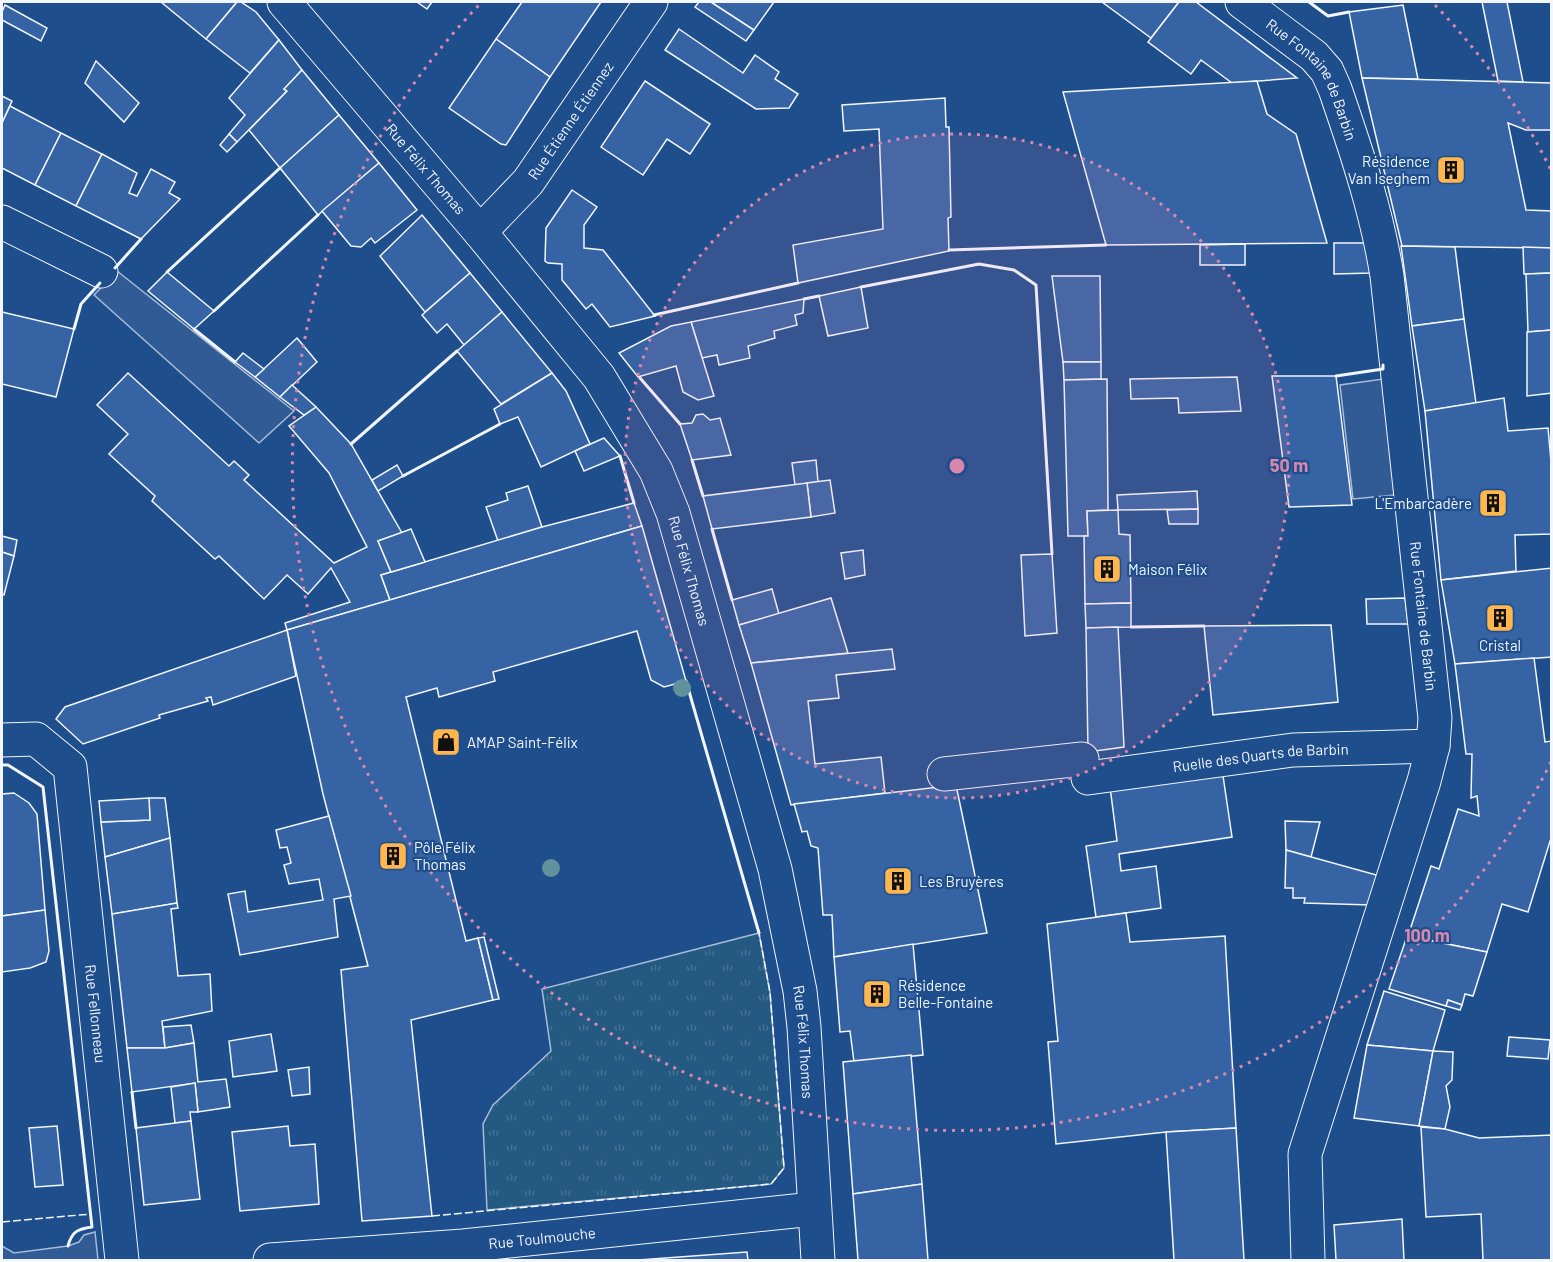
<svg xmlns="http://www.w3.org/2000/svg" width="1553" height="1262" font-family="Barlow,sans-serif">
<defs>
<pattern id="grass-tufts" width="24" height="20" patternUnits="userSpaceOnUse" patternTransform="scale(1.5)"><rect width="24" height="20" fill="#245a82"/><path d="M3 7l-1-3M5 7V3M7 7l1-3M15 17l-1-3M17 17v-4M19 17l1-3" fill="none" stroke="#447295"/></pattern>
</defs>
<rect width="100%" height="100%" fill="#1f4e8c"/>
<polygon fill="url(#grass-tufts)" stroke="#a8bbd7" stroke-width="1.5" points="759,933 770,993 784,1168 771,1184 487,1210 483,1124 493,1105 551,1051 542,989"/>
<g fill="#305b95" stroke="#a8bbd7" stroke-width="1.5">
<polygon points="117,271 294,411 259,443 94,295"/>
<polygon points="1383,379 1395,495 1353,499 1340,385"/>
<polygon points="95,1232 98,1260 2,1260 2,1246 14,1253 68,1246 79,1242 84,1235"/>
</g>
<g fill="#3563a3" stroke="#f2f6ff" stroke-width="1.5">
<polygon points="161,2 237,2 206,39"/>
<polygon points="237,2 241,2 256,12 279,40 250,73 206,39"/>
<polygon points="417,2 432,2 427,9"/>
<polygon points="522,2 601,2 550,77 496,39"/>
<polygon points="699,2 711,2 754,30 746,41 695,7"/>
<polygon points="711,2 774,2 754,30"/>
<polygon points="1102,2 1179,2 1151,38"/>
<polygon points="1179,2 1196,2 1297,78 1232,83 1201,60 1191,74 1148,42"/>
<polygon points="1482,2 1507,2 1523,82 1498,81"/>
<polygon points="5,5 47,28 41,41 2,20 2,12"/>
<polygon points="1403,5 1418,79 1362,78 1349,12"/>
<polygon points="679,29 743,73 755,55 779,72 775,79 798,94 789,108 756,109 665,50"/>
<polygon points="496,39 550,77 506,145 501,144 449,108"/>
<polygon points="279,40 302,70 284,89 287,91 237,142 229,134 245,115 229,98"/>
<polygon points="96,61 139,103 124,122 85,83"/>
<polygon points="302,70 339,115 280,168 249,130 287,91 284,89"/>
<polygon points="1362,78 1552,83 1552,130 1526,130 1508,123 1526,210 1552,211 1552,248 1402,246"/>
<polygon points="645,81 710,124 690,154 667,139 643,175 601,147"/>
<polygon points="1257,81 1267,114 1296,134 1327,243 1106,245 1063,92"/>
<polygon points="2,96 12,101 2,123"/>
<polygon points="945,98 946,127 949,127 951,217 948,218 949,251 798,283 793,245 883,229 879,129 844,131 842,105"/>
<polygon points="10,106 61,133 35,185 2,168 2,123"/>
<polygon points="339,115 379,163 318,215 280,168"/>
<polygon points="61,133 102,154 76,206 35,185"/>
<polygon points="229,134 237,142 227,152 220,145"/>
<polygon points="102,154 137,173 129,193 137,196 151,169 175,182 169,193 180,199 141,239 76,206"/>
<polygon points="379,163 417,210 375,243 371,238 361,247 351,246 322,211"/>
<polygon points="572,190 597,207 584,225 584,248 603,250 655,316 610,327 592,304 586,309 562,280 562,264 548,263 545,261 546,228"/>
<polygon points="422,215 470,273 425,312 380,256"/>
<polygon points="1334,243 1367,243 1371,273 1334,274"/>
<polygon points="1245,244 1245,265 1200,265 1200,245"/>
<polygon points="1401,246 1455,247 1464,319 1412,326"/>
<polygon points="1523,247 1552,248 1552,273 1524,274"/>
<polygon points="167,272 214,311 194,329 148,291"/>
<polygon points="470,273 502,312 464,345 447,324 437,333 422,315"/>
<polygon points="1552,273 1552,330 1528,332 1526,274"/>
<polygon points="1052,276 1100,276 1101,362 1063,362"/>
<polygon points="861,287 868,328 828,336 819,296"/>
<polygon points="804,299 803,313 795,315 797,325 774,331 775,338 748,346 750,358 719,365 717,355 702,358 691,322"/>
<polygon points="2,312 74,329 56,397 2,384"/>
<polygon points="502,312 552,373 501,404 457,351"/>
<polygon points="1464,319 1476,403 1425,411 1412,326"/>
<polygon points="691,322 714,396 698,400 683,392 676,366 638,377 619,353 671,326"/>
<polygon points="1552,330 1552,393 1527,396 1527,332"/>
<polygon points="297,338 317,362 280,397 255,377"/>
<polygon points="243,353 264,369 255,377 235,362"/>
<polygon points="1063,362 1101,362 1101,379 1064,380"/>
<polygon points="128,373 229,466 234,461 249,475 244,480 334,563 367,547 329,473 289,426 316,407 351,444 402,533 378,541 391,572 381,575 390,600 287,630 285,623 350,602 331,568 308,594 287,575 264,599 219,556 215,559 152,501 155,496 109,454 128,434 97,405"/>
<polygon points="552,373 566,391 590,444 541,467 518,417 500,424 494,409"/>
<polygon points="1272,376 1336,376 1352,505 1289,507"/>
<polygon points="1237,377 1241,411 1179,413 1178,398 1131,399 1130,379"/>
<polygon points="1107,379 1108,510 1087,511 1088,536 1068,536 1064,380"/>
<polygon points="292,385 316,407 304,415 280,397"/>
<polygon points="1504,398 1508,431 1548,428 1552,473 1552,534 1515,535 1516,571 1441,580 1425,411"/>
<polygon points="703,414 710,420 720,418 731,455 692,460 680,424 692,423 696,415"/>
<polygon points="604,438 620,456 584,471 575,451"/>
<polygon points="816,460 818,482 795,485 792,463"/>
<polygon points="397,465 403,476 378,491 372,480"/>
<polygon points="830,480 835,513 811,517 807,483"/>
<polygon points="807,483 811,517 712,529 703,496"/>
<polygon points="528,486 542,527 498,541 486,507 508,500 506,493"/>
<polygon points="1197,491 1198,509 1118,510 1117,495"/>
<polygon points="634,503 642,526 390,600 381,575 542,527"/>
<polygon points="1198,509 1198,524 1169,524 1167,510"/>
<polygon points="1118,510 1119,534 1130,535 1131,603 1085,604 1084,536 1088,536 1087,511"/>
<polygon points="642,526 686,681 664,687 651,680 637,631 493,672 495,681 439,697 437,688 406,697 466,941 478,938 493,1000 411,1020 432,1216 362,1221 341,970 368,966 323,794 287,630"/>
<polygon points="411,529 425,562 391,572 378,541"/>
<polygon points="2,536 17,540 14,556 2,552"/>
<polygon points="863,550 865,575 845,579 841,553"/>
<polygon points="2,552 14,556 4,595 2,594"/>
<polygon points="1052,554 1057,633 1025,636 1021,555"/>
<polygon points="1552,568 1552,657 1455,664 1441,580"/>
<polygon points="772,589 779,614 739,625 732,600"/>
<polygon points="831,598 848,653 751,663 739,625"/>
<polygon points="1405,598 1408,624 1367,624 1366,599"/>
<polygon points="1131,603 1131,627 1086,628 1085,604"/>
<polygon points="1331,625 1338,702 1213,715 1204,626"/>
<polygon points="1118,627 1124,747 1088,752 1086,628"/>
<polygon points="287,630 296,676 213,705 211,697 206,698 208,701 159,715 160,718 83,744 56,719 65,707"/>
<polygon points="892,649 895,669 836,675 839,698 808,701 815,764 881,757 885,793 791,805 751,663"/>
<polygon points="1534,658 1545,742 1552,741 1552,835 1528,912 1502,904 1487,952 1408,936 1431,866 1439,869 1458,809 1479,816 1477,796 1471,798 1472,754 1466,754 1455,664"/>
<polygon points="1222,769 1232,837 1119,854 1121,871 1156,866 1161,908 1096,917 1086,846 1117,841 1110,787"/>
<polygon points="956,785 987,933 834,957 832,915 823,915 818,848 811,846 807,831 802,832 794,804"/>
<polygon points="14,793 29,803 37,814 45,910 2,916 2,794"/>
<polygon points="149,798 165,798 170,838 105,857 101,822 150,820"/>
<polygon points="149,798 150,820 101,822 99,801"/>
<polygon points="329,816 351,896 334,899 338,937 240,955 228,894 245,891 248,912 323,900 319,879 289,884 284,865 291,863 287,847 280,848 276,830"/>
<polygon points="1285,821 1320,822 1311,857 1286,850"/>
<polygon points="170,838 177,903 112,914 105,857"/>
<polygon points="1286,850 1380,876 1371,905 1304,903 1305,898 1293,898 1293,888 1285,888"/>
<polygon points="177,903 178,908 171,909 178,976 210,974 212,1011 162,1021 165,1048 127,1048 112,914"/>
<polygon points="45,910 49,951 46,962 30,968 2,972 2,916"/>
<polygon points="1126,913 1130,942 1225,936 1236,1128 1166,1132 1056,1144 1048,1042 1058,1041 1047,924"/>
<polygon points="1407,936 1487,952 1473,996 1465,994 1462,1005 1448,1000 1446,1006 1389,989"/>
<polygon points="484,937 499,999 493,1000 478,938"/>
<polygon points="913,944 923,1055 854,1062 850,1031 840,1032 834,957"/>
<polygon points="1384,991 1445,1010 1433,1051 1367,1045"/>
<polygon points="1448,1000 1462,1005 1460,1010 1446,1006"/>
<polygon points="191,1025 194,1043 165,1048 163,1027"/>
<polygon points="271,1034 277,1071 233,1077 229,1041"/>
<polygon points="1509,1037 1550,1040 1548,1059 1507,1056"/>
<polygon points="194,1043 198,1082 226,1079 230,1107 198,1112 195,1083 132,1092 127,1048 165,1048"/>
<polygon points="1367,1045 1433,1051 1419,1126 1354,1118"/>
<polygon points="1433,1051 1453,1052 1452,1080 1446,1086 1450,1107 1445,1129 1419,1126"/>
<polygon points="911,1055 922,1184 853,1194 843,1062"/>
<polygon points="309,1067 310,1094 292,1096 288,1070"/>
<polygon points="195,1083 198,1112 190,1112 191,1121 175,1123 171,1087"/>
<polygon points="191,1121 200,1199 144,1205 136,1128"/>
<polygon points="57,1126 63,1185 35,1187 29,1128"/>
<polygon points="288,1126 290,1146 315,1144 319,1204 240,1211 232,1132"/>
<polygon points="1421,1127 1445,1129 1479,1138 1552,1135 1552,1260 1483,1260 1481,1214 1426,1217"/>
<polygon points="1236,1128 1244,1260 1174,1260 1166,1132"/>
<polygon points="922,1184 928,1260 858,1260 853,1194"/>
<polygon points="1402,1219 1404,1260 1336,1260 1334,1225"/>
<polygon points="747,1252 748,1260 638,1260"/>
</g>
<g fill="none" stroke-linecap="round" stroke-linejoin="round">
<g stroke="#f2f6ff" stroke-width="35">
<g id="minor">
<path id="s1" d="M 284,2 L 480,232 L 599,377 L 656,471 L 673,513 L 775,869 L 800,991 L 804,1027 L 818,1260"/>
<path id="s2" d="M 1242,2 L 1314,56 L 1327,71 L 1335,89 C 1356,150 1377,212 1387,276 L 1435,718 L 1433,746 L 1424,781 L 1305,1154 L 1308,1260"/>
<polyline points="2,222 101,271"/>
<path id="s3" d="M 480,232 L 528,182 L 651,2"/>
<path id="s4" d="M 2,740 L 36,739 L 70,767 L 122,1260"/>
<polyline points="944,774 1082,759"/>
<path id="s5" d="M 1088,778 L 1293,750 L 1433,746"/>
<path id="s6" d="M 270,1260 L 463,1246 L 813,1209"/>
</g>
</g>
<use href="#minor" stroke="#1f4e8c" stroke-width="33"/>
<g stroke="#f2f6ff" stroke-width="1.5" stroke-dasharray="8 3" stroke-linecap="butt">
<polyline points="432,1216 771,1184 784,1168 770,992 759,933"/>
<polyline points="2,1222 91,1214"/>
</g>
<g stroke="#f2f6ff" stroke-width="3">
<polyline points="1309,2 1328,16 1349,12"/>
<polyline points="949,250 1106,245"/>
<polyline points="115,268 141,239"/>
<polyline points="167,272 280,168"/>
<polyline points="861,287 979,264 1014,270 1036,285 1052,554"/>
<polyline points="804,299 819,296"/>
<polyline points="214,311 318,215"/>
<polyline points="654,315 798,283"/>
<polyline points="74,329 81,304 100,283"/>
<polyline points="194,329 235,362"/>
<polyline points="1336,376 1383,369 1383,365"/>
<polyline points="640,378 680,424"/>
<polyline points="351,444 457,351"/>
<polyline points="620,456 634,503"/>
<polyline points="692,460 703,496"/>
<polyline points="403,476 500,424"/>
<polyline points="712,529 732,600"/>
<polyline points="1131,627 1204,626"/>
<polyline points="686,681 759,933"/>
<path d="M 2,765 L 8,765 L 43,787 L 92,1227 C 78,1229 72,1231 68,1246"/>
<polyline points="132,1092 136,1128"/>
</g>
</g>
<g fill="#61919a">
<circle cx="682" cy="688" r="9"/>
<circle cx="551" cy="868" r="9"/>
</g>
<circle cx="957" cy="466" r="332" fill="#da87ad" fill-opacity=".12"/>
<g fill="none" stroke="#da87ad" stroke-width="3" stroke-dasharray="3 6">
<circle cx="957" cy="466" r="332"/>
<path d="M1551 762A664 664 0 1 1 479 5M1435 5A664 664 0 0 1 1551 170"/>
</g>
<defs>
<g id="building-square" transform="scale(1.5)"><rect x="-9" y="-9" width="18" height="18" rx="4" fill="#ffb74d" stroke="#1f4e8c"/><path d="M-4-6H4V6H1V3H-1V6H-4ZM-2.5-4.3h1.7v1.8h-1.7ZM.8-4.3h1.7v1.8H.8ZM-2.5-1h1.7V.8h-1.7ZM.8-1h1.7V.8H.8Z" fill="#111"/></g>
<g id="shop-square" transform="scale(1.5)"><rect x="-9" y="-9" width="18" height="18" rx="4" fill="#ffb74d" stroke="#1f4e8c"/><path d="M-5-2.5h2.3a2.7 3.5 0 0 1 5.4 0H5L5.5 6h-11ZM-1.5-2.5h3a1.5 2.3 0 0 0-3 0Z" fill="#111"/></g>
</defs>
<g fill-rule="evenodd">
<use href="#building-square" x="1451" y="170"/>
<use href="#building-square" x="1493" y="503"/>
<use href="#building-square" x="1107" y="569"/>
<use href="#building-square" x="1500" y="618"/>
<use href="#shop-square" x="446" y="742"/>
<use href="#building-square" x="393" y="856"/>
<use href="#building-square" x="898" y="881"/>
<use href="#building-square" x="877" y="994"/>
</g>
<g text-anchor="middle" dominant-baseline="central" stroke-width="4.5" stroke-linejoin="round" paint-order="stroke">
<g font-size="15" fill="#f2f6ff" stroke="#1f4e8c">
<text stroke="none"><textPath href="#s2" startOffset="108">Rue Fontaine de Barbin</textPath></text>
<text stroke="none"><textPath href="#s3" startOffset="144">Rue Étienne Étiennez</textPath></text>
<text stroke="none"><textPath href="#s1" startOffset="219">Rue Félix Thomas</textPath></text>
<text stroke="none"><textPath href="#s1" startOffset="705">Rue Félix Thomas</textPath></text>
<text stroke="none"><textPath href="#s2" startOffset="666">Rue Fontaine de Barbin</textPath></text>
<text stroke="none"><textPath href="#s5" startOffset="174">Ruelle des Quarts de Barbin</textPath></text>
<text stroke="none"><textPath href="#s4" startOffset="326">Rue Fellonneau</textPath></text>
<text stroke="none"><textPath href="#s1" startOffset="1191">Rue Félix Thomas</textPath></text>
<text stroke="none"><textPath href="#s6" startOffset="273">Rue Toulmouche</textPath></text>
</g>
<g font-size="15" fill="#f2f6ff" stroke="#1f4e8c" text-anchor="start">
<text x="1430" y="161" text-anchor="end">Résidence<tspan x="1430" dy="17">Van Iseghem</tspan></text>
<text x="1472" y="503" text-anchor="end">L'Embarcadère</text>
<text x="1128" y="569">Maison Félix</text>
<text x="1500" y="645" text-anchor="middle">Cristal</text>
<text x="467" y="742">AMAP Saint-Félix</text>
<text x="414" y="847">Pôle Félix<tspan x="414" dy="17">Thomas</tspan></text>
<text x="919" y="881">Les Bruyères</text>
<text x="898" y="985">Résidence<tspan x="898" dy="17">Belle-Fontaine</tspan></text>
</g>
</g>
<circle cx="957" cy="466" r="9" fill="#da87ad" stroke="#1f4e8c" stroke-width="3"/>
<g font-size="18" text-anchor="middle" font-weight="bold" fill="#da87ad" stroke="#1f4e8c" stroke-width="4.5" stroke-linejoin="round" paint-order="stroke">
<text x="1289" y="472">50 m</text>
<text x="1427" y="942">100 m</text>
</g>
<rect width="1553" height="1262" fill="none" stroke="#f2f6ff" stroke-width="6"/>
</svg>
